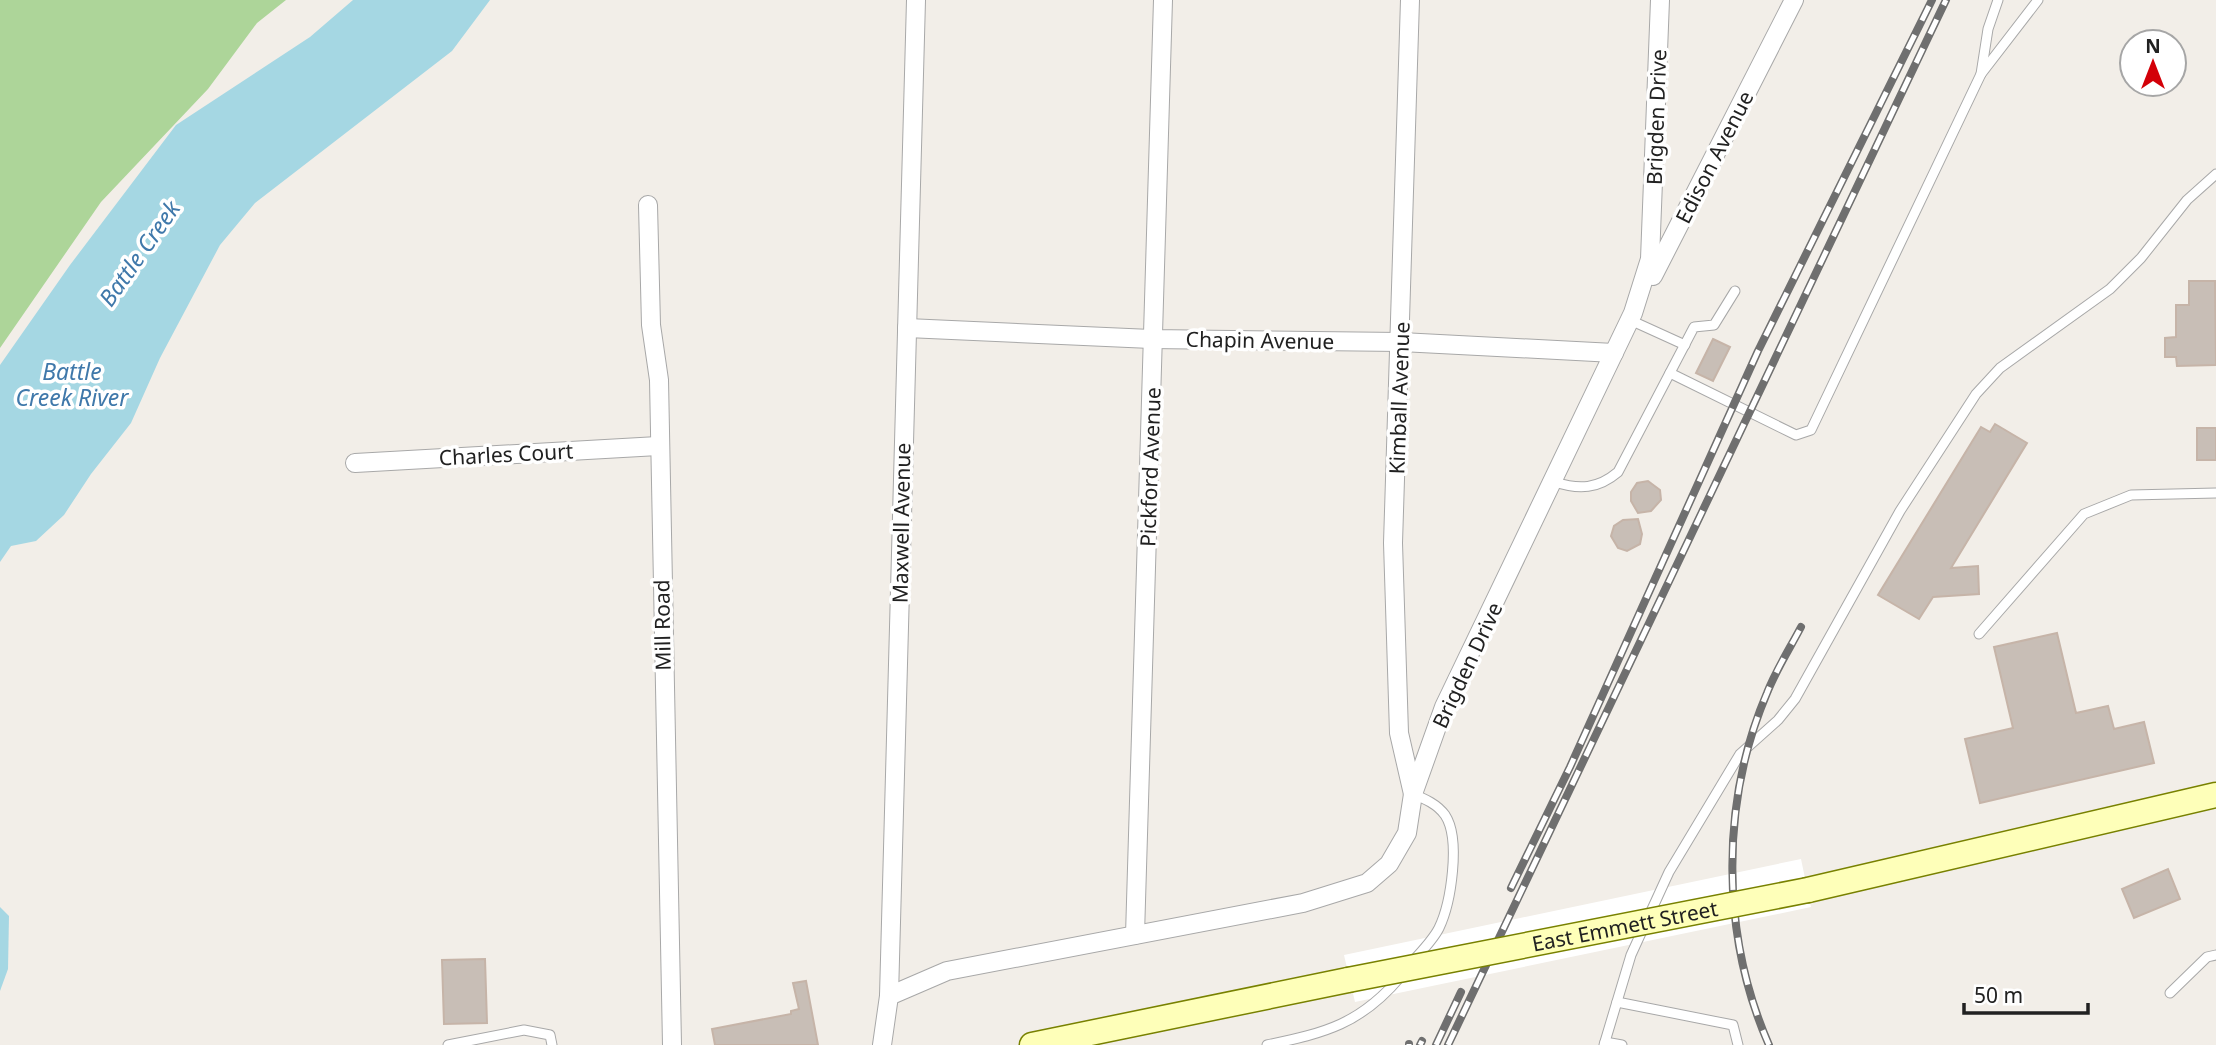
<svg xmlns="http://www.w3.org/2000/svg" width="2216" height="1045" font-family="'Noto Sans',sans-serif">
<rect width="100%" height="100%" fill="#f2eee8"/>
<polygon fill="#add599" points="0,0 286,0 257,23 208,89 101,202 0,348"/>
<g fill="#a5d7e3">
<polygon points="353,0 490,0 452,51 255,203 220,245 160,358 131,423 91,474 64,515 36,541 11,546 0,562 0,365 70,265 176,125 310,37"/>
<polygon points="0,907 9,916 8,969 0,991"/>
</g>
<polygon fill="#fff" points="1801,859 1811,907 1355,1002 1344,955"/>
<g fill="#c8beb6" stroke="#c6b4a8" stroke-width="2">
<polygon points="2189,281 2215,281 2216,365 2177,366 2176,357 2165,357 2165,338 2176,337 2176,305 2189,305"/>
<polygon points="1713,339 1730,347 1713,381 1696,373"/>
<polygon points="1995,424 2027,443 1951,568 1978,566 1979,594 1933,597 1919,619 1878,595 1981,427 1990,432"/>
<rect x="2197" y="428" width="19" height="32"/>
<polygon points="1648,481 1660,490 1661,500 1651,511 1638,513 1631,501 1631,492 1637,483"/>
<polygon points="1638,519 1642,534 1640,544 1627,551 1618,548 1611,536 1614,526 1623,520"/>
<polygon points="2057,633 2076,713 2108,706 2114,729 2144,722 2154,763 1980,803 1965,739 2013,728 1994,647"/>
<polygon points="2168,869 2180,899 2134,918 2122,889"/>
<polygon points="485,959 487,1023 444,1024 442,960"/>
<polygon points="806,981 818,1045 715,1045 712,1029 791,1014 791,1011 799,1009 793,983"/>
</g>
<g fill="none" stroke-linecap="round" stroke-linejoin="round">
<g stroke="#a8a8a8" stroke-width="11">
<g id="lane">
<polyline points="1981,74 2038,0"/>
<polyline points="1630,320 1685,345"/>
<polyline points="1670,373 1796,435 1811,430 1981,74 1988,29 1998,0"/>
<path d="M 1555,482 C 1579,490 1598,489 1618,472 L 1694,327 L 1714,325 L 1735,291"/>
<polyline points="1979,634 2084,514 2131,495 2216,493"/>
<path d="M 1412,962 C 1421,952 1433,940 1439,928 C 1451,903 1461,839 1445,815 C 1437,804 1425,799 1413,794"/>
<polyline points="2170,993 2207,957 2216,955"/>
<polyline points="1617,1002 1733,1025 1738,1045"/>
<polyline points="1605,1042 1622,1045"/>
<polyline points="448,1045 524,1030 550,1035 552,1045"/>
<path d="M 1267,1045 C 1325,1033 1361,1024 1401,976"/>
<polyline points="1604,1045 1631,955 1669,872 1740,754 1778,720 1795,699 1900,511 1976,394 2000,368 2110,289 2141,258 2187,200 2216,174"/>
</g>
</g>
<g stroke="#a8a8a8" stroke-width="20">
<g id="street">
<polyline points="1410,0 1393,543 1399,733 1413,794"/>
<polyline points="648,205 651,325 659,380 672,1045"/>
<polyline points="1653,276 1794,0"/>
<polyline points="907,328 1151,339 1401,342 1614,353"/>
<polyline points="355,463 658,446"/>
<polyline points="1135,935 1163,0"/>
<polyline points="889,996 947,971 1303,903 1367,883 1389,864 1407,833 1413,794 1444,707 1633,313 1650,259 1660,0"/>
<polyline points="882,1045 889,996 916,0"/>
</g>
</g>
<g stroke="#788100" stroke-width="27">
<g id="secondary">
<polyline points="1808,890 2216,795"/>
<polyline points="1032,1045 1348,980"/>
</g>
</g>
<use href="#lane" stroke="#fff" stroke-width="9"/>
<use href="#street" stroke="#fff" stroke-width="18"/>
<use href="#secondary" stroke="#feffb9" stroke-width="24"/>
<g stroke="#6f6f6f" stroke-width="8">
<g id="rail">
<polyline points="1511,888 1570,767 1758,351 1932,0"/>
<polyline points="1409,1045 1409,1044"/>
<polyline points="1420,1045 1422,1041"/>
<polyline points="1436,1045 1461,992"/>
<polyline points="1448,1045 1946,0"/>
<path d="M 1769,1045 C 1721,936 1720,803 1767,693 C 1776,670 1790,648 1801,627"/>
</g>
</g>
<use href="#rail" stroke="#fff" stroke-width="5" stroke-dasharray="16" stroke-linecap="butt"/>
<g stroke="#788100" stroke-width="27" stroke-linecap="butt">
<g id="secondary-bridge">
<path id="s1" d="M 1348,980 L 1808,890"/>
</g>
</g>
<use href="#secondary-bridge" stroke="#feffb9" stroke-width="24"/>
</g>
<g text-anchor="middle" dominant-baseline="central" stroke-width="7" stroke-linejoin="round" paint-order="stroke">
<g font-size="21" fill="#212121" stroke="#fff">
<text transform="translate(1656 117) rotate(-88)">Brigden Drive</text>
<text transform="translate(1714 157) rotate(-63)">Edison Avenue</text>
<text transform="translate(1260 340) rotate(1)">Chapin Avenue</text>
<text transform="translate(1399 398) rotate(-88)">Kimball Avenue</text>
<text transform="translate(506 454) rotate(-3)">Charles Court</text>
<text transform="translate(1150 467) rotate(-88)">Pickford Avenue</text>
<text transform="translate(901 523) rotate(-89)">Maxwell Avenue</text>
<text transform="translate(662 625) rotate(-91)">Mill Road</text>
<text transform="translate(1467 665) rotate(-65)">Brigden Drive</text>
<text stroke="none"><textPath href="#s1" startOffset="282">East Emmett Street</textPath></text>
</g>
<g font-size="23" font-style="italic" fill="#3f78aa" stroke="#fff">
<text transform="translate(139 253) rotate(-55)">Battle Creek</text>
<text x="72" y="371">Battle<tspan x="72" dy="26">Creek River</tspan></text>
</g>
</g>
<g transform="translate(2153 63)"><circle r="33" fill="#ffffff" stroke="#a6a6a6" stroke-width="2"/>
<path d="M0-5L12 26L0 18L-12 26Z" fill="#d30008"/>
<text y="-10" font-size="19" font-weight="bold" text-anchor="middle" fill="#212121">N</text>
</g>
<path d="M1964 1003v10h124v-10" fill="none" stroke="#212121" stroke-width="3.5"/>
<text x="1974" y="1003" font-size="21" fill="#212121" stroke="#ffffff" stroke-width="5" paint-order="stroke">50 m</text>
</svg>
